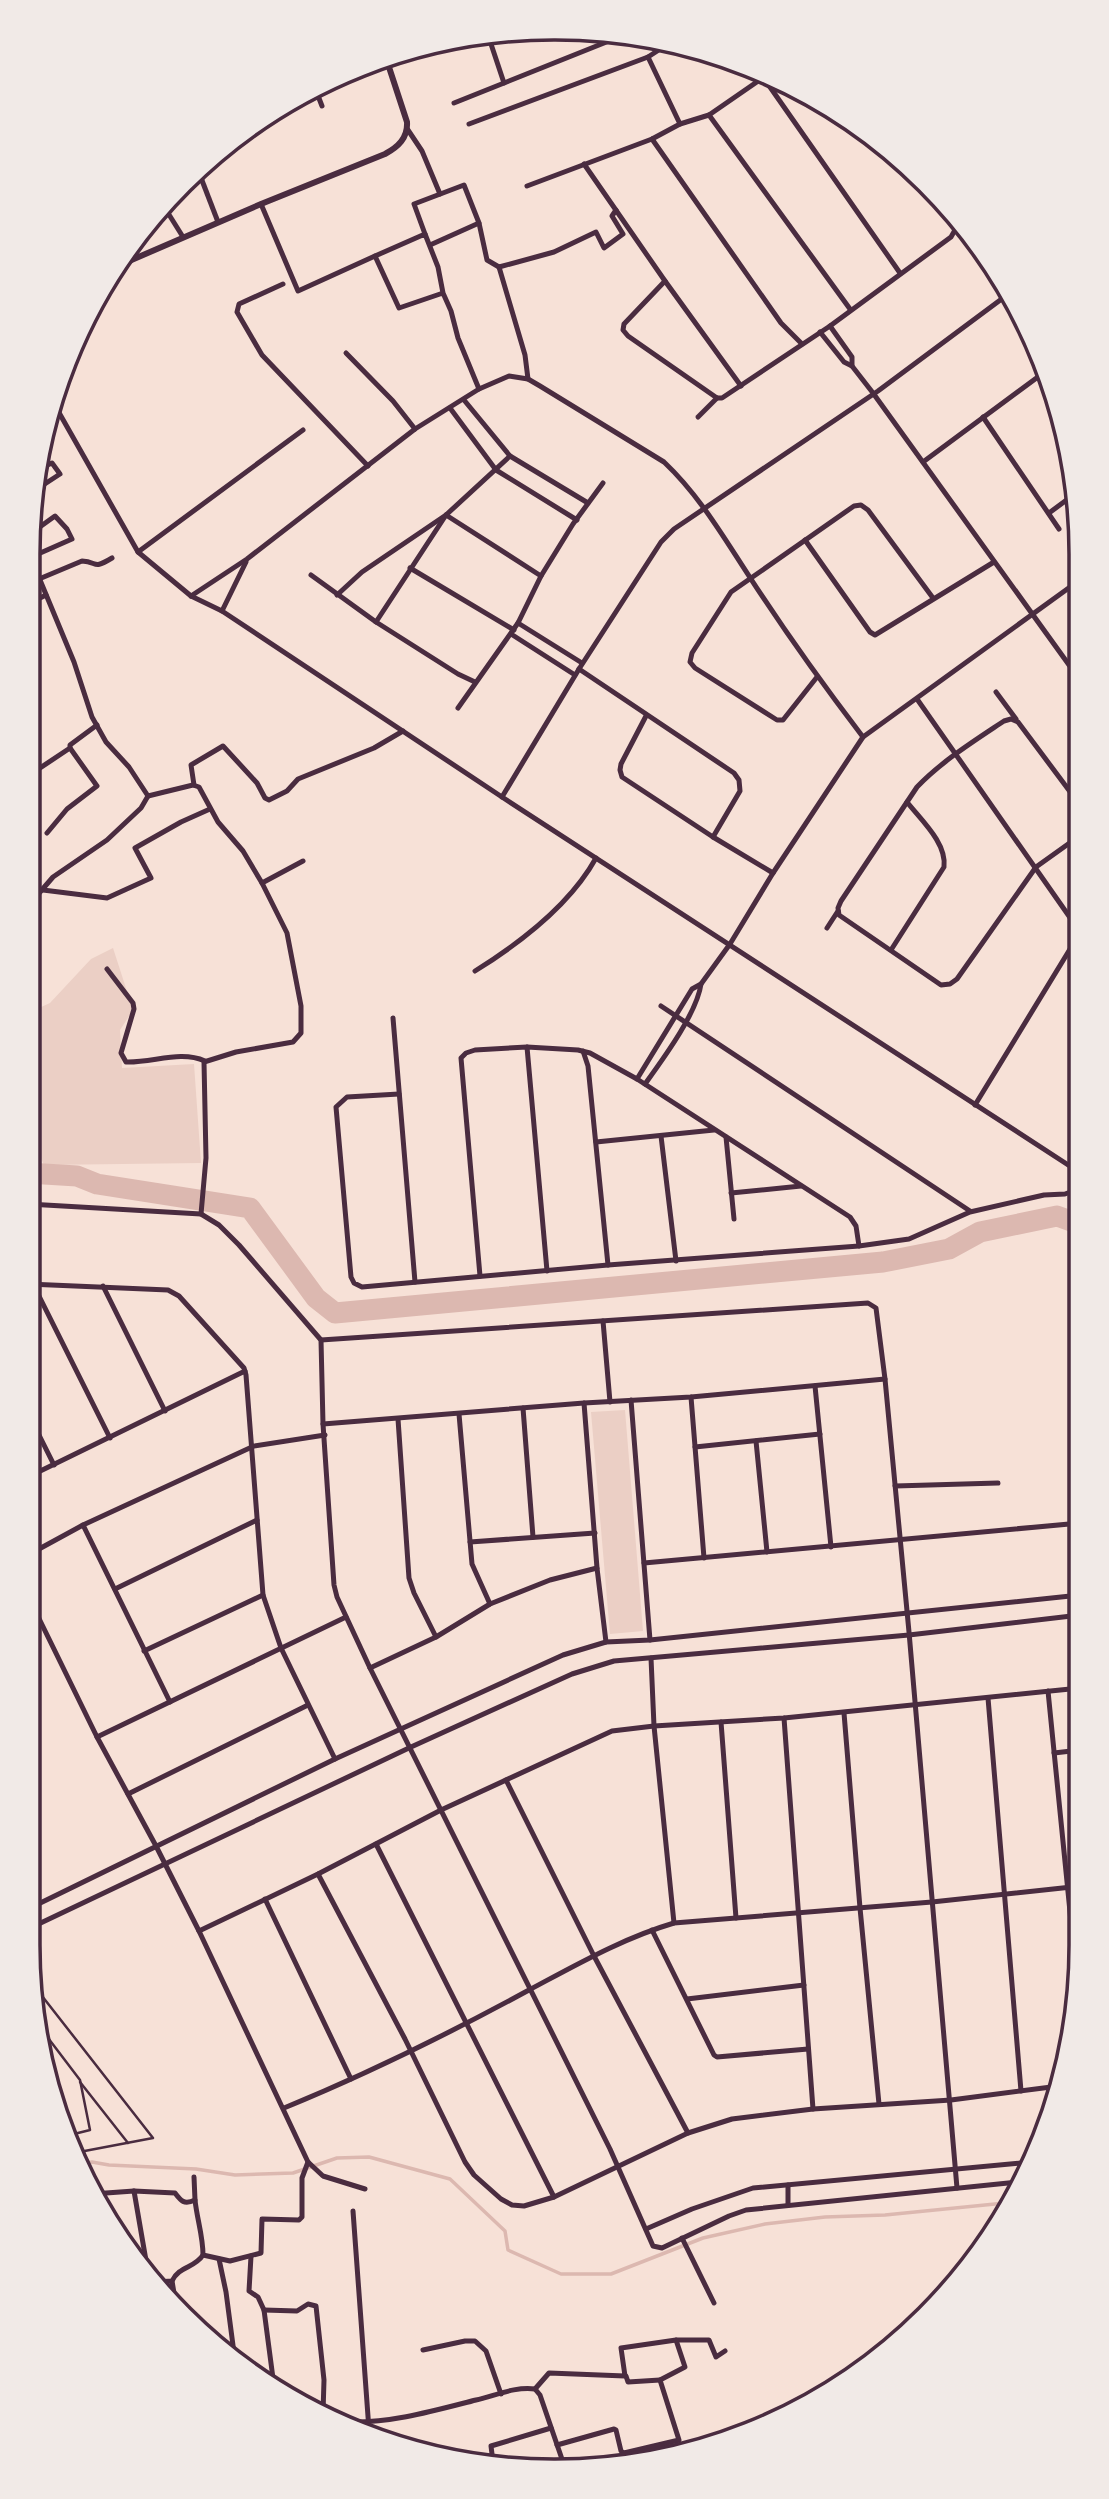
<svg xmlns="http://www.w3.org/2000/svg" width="1109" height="2499" font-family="'Work Sans',sans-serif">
<rect width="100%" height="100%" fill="#f7e1d7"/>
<g fill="#ebcfc5">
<polygon points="113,948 133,1010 120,1030 122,1068 194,1064 201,1163 44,1165 28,1130 28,1013 50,1003 91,959"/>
<polygon points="625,1410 643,1631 610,1634 591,1412"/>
</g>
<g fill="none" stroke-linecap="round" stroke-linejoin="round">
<polyline stroke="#dcb8b0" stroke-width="3.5" points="79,2165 92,2162 109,2165 196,2169 235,2175 293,2173 337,2158 369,2157 450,2179 505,2231 508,2250 561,2274 611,2274 703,2238 765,2224 825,2217 885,2215 1005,2203"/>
<polyline stroke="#dcb8b0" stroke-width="21" points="28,1173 77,1176 97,1184 250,1208 316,1298 335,1313 883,1262 949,1249 980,1232 1057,1216 1079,1224"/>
<g stroke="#4a2c40" stroke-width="2.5">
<polyline points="35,1987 153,2138 74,2153"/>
<polyline points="42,2030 80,2080 90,2130 66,2136"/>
<polyline points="80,2082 128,2143"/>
</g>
<g stroke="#4a2c40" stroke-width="5">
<polyline points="488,35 504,83"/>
<polyline points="763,77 900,273"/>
<polyline points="315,88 322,106"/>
<polyline points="454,103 624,35"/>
<polyline points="709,115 850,309"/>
<polyline points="469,124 648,57 671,42"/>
<polyline points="680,124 709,115 767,75"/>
<polyline points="408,130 422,151 440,194"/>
<polyline points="652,139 781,323 802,344"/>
<polyline points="584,164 665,281 741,386"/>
<polyline points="198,170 218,222"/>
<polyline points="527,186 652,139 680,124 648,57"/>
<polyline points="261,204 298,291 375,256"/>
<polyline points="163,205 183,237"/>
<polyline points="479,223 487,260 499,267"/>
<polyline points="425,234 414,204 464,185 479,223 430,245"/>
<polyline points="499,267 554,252 596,232 604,248 623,234 612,216 616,210"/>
<polyline points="499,267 525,355 528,379"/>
<polyline points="665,281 624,324 623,330 628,336 717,398 722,398 830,326 951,237 955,230 953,222 936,198"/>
<polyline points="283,284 239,304 237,312 262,355 368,466"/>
<polyline points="443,293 399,308 375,256 425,234 438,267 443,293 451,311 458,338 479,389"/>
<polyline points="830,326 852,357 852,366"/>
<polyline points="820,332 844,362 852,366 873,393 1077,676"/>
<polyline points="346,353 393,401 415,429"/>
<polyline points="464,400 510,456 588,503"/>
<polyline points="53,402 138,552 191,596 222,611 502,797 1079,1172"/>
<polyline points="450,408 496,470 577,520"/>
<polyline points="698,417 717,398"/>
<polyline points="983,417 1059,529"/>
<polyline points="923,462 1046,371"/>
<polyline points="34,491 60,474 52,463 36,470"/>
<polyline points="1049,513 1076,493"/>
<polyline points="30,534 55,516 67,529 72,539 38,554 32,560"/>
<polyline points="805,540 870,632 875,635 994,562"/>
<polyline points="28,551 74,662 92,717 106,742 129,767 148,796"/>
<polyline points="138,552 303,430"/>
<polyline points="410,568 514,630"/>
<polyline points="311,575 376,622 458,674 475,682"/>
<path d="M 39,579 L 82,561 C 99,562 92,570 112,558"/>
<polyline points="337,595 362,572 446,515 510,456"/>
<path d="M 191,596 L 247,559 L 415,429 L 479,389 L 509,376 L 528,379 L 540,386 L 664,462 C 700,496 724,538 751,579 C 786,633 824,686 863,737"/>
<polyline points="28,604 46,595"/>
<polyline points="222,611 246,562"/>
<polyline points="376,622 446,515 541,576"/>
<polyline points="518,623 582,663"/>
<polyline points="511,634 575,675"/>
<polyline points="579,669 734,773 739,780 740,791 713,837"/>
<polyline points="817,677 783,720 777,720 695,668 690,662 692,653 731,592 854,506 861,505 868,510 933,598"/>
<polyline points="996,692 1016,719"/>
<polyline points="917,699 1078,929"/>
<polyline points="458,708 518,623 541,576 573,524 603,483"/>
<polyline points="646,716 621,764 620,770 622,777 713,837 773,873"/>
<polyline points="28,776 70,748 70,745 97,725"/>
<polyline points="194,785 191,765 223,746 257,783 265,798 269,800 287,791 298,779 374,748 403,731"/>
<polyline points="148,796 193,785 199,787 218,822 243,851 262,883 287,933 301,1006 301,1033 293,1042 236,1052 204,1062 206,1158 201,1214"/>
<polyline points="502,797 579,669 661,542 674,529 878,391 1007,295"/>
<path d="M 1077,801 L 1018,722 L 1011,719 L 1004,721 C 974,741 942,761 917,787 L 841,901 L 838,908 L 839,915 L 941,985 L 950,984 L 957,979 L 1036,867 L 1078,837"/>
<polyline points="47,833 67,809 97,786 70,748"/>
<polyline points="262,883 303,861"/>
<polyline points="43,890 107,898 151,878 135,848 181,822 210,809"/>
<polyline points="28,906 53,877 107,840 141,808 148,796"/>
<polyline points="827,928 838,911"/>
<path d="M 891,950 L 944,867 C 947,843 921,820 907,802"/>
<path d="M 107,969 L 133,1003 L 134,1009 L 121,1053 L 126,1062 C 153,1063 180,1050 205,1061"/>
<path d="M 475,971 C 520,943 570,905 596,858"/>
<polyline points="661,1006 970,1211"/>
<polyline points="393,1018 415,1282"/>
<polyline points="527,1047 547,1271"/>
<polyline points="583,1051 588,1066 608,1265"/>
<polyline points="637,1079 692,989 701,984 730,944 773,873 863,737 1077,582"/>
<path d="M 645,1084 C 663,1059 697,1013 701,984"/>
<polyline points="399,1094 347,1097 336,1107 351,1277 354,1283 362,1287 608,1265 859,1246 909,1239 970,1212 1044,1195 1065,1194 1076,1190 1079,1185"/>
<polyline points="975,1105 1078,936"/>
<polyline points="661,1136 676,1261"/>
<polyline points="726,1137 734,1219"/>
<polyline points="596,1142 714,1130"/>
<polyline points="731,1193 801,1186"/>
<polyline points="28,1204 201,1214 219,1225 239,1245 321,1340 323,1424 334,1585 337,1597 370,1668 610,2149 653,2246 662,2248 729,2216 746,2210 1018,2182"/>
<polyline points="480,1276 461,1058 466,1053 475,1050 527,1047 578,1050 590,1053 637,1079 850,1217 856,1226 859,1246"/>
<polyline points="28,1284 168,1290 179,1296 244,1368 246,1375 263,1595 281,1648 335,1759"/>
<polyline points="33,1284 110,1438"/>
<polyline points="103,1286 165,1411"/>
<polyline points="603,1321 610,1402"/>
<polyline points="321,1340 868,1303 876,1308 885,1379 909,1632 957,2188"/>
<polyline points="815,1386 831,1547"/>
<polyline points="691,1397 704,1558"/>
<polyline points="631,1400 650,1640"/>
<polyline points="584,1403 597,1568 606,1642"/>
<polyline points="523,1408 533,1537"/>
<polyline points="28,1413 54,1465"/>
<polyline points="459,1414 472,1564 490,1604"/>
<polyline points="398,1419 409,1578 414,1593 436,1637"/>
<polyline points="323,1424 584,1403 691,1397 885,1379"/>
<polyline points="756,1441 767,1552"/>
<polyline points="695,1447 820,1434"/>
<polyline points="28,1477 245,1371"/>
<polyline points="895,1486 998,1483"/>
<polyline points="83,1525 170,1702"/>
<polyline points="470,1542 595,1533"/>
<polyline points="28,1555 83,1525 254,1446 325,1435"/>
<polyline points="644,1563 1080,1523"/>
<polyline points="115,1589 257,1520"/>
<polyline points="28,1596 97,1737 156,1846 199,1931 308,2162 323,2176 365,2189"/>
<polyline points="144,1651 263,1595"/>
<polyline points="651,1658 654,1726 674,1923"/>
<polyline points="370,1668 436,1637 490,1604 550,1580 597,1568"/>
<polyline points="1048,1691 1077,1982"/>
<polyline points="988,1698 1021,2091"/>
<polyline points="844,1713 860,1908 879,2104"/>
<polyline points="784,1718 813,2109"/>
<polyline points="721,1722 736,1918"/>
<polyline points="97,1737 346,1617"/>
<polyline points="1054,1753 1080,1750"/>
<polyline points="506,1780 594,1956 688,2133"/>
<polyline points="128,1794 308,1705"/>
<polyline points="376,1844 554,2197"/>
<polyline points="318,1874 405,2039 465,2162 474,2175 501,2199 512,2205 524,2206 554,2197 688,2133 732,2119 813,2109 951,2100 1059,2086"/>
<polyline points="265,1899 351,2079"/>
<polyline points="28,1909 335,1759 563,1655 606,1642 650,1640 1080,1595"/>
<polyline points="28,1929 411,1747 572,1674 614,1661 909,1635 1080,1615"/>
<polyline points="652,1930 714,2055 717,2057 808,2049"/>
<polyline points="199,1931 318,1874 441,1810 612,1731 654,1726 784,1718 1080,1688"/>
<polyline points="687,1999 804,1985"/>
<path d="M 284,2108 C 367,2074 450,2033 529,1990 C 576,1965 623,1938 674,1923 L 932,1902 L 1081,1886"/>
<polyline points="194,2177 195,2200"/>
<polyline points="788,2185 788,2205"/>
<polyline points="134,2191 149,2278"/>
<path d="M 92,2194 L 134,2191 L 175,2193 C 181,2201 184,2205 195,2200 C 197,2219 203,2236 203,2255 L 230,2261 L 261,2253 L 262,2219 L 299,2220 L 302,2217 L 302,2178 L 308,2162"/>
<polyline points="353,2211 369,2430"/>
<polyline points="646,2229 692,2209 753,2188 1031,2162"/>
<polyline points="682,2238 714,2303"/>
<polyline points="251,2256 249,2291 258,2297 264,2310 274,2386"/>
<polyline points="219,2259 226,2292 234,2353"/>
<path d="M 150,2280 L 156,2282 L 172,2281 C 179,2266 195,2268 203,2255"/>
<polyline points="172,2281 176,2305"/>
<polyline points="264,2310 297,2311 308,2304 316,2306 324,2380 323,2413"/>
<polyline points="423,2350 465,2341 475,2341 486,2351 501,2394"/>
<polyline points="626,2376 628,2382 660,2380"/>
<polyline points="535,2389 549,2373 625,2376 621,2348 676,2340 709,2340 716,2357 725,2351"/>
<path d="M 348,2422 C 392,2423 433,2411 476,2400 C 494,2396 516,2386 535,2389 L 540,2395 L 564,2465"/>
<polyline points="557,2445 614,2429 616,2430 621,2451 624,2453 679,2440 660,2380 685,2367 676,2340"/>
<polyline points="493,2462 491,2446 551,2428"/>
</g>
<path stroke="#4a2c40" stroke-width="6" d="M 113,268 L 261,204 L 385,154 C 398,147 408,138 407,122 L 386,58"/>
</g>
<path d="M0 0H1109V2499H0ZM554 40H555A514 514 0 0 1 1069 554V1945A514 514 0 0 1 555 2459H554A514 514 0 0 1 40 1945V554A514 514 0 0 1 554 40Z" fill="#f1eae7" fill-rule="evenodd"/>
<path fill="none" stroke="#4a2c40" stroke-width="3.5" d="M554 40H555A514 514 0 0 1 1069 554V1945A514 514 0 0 1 555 2459H554A514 514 0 0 1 40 1945V554A514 514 0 0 1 554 40Z"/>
</svg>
